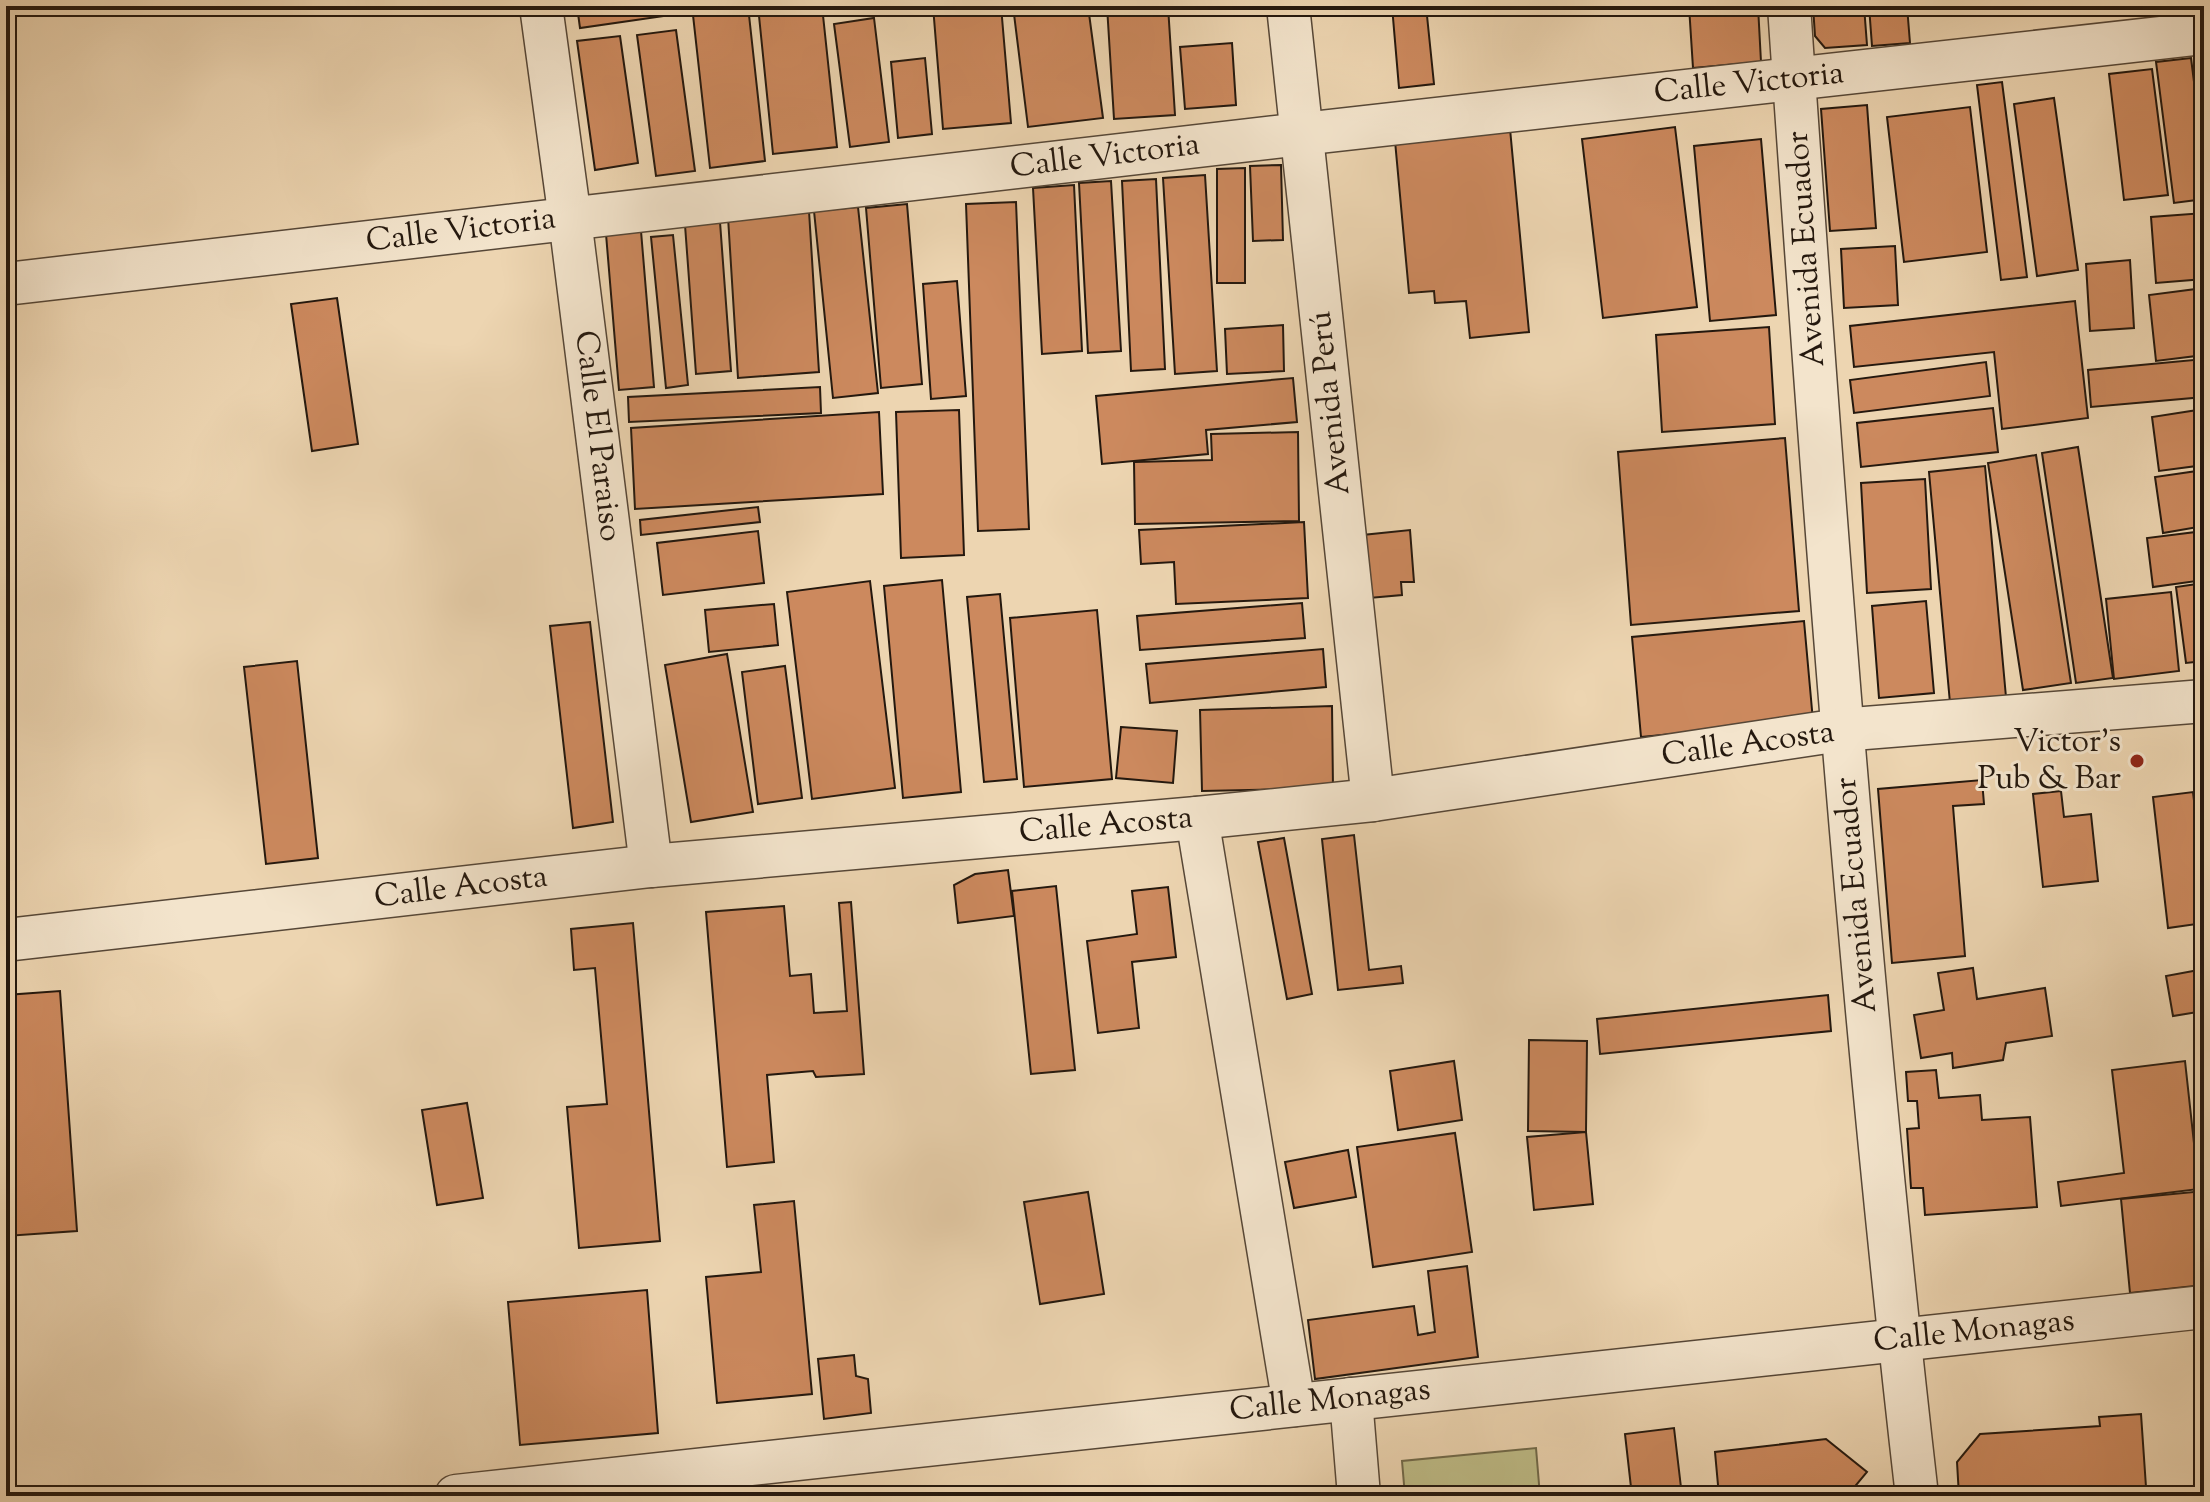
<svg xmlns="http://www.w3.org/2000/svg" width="2210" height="1502" font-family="'Sorts Mill Goudy',serif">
<rect width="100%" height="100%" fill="#edd5b1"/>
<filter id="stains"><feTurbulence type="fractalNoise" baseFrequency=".0025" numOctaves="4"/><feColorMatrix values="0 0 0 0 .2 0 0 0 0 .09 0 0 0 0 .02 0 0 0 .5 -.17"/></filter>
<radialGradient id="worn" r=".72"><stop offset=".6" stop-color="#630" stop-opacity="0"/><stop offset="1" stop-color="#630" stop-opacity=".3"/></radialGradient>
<polygon fill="#bebc87" stroke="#716a4a" stroke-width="2" points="1536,1448 1540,1496 1405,1496 1402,1461"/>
<g fill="#cc895e" stroke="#24180e" stroke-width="2">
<polygon points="577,6 684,6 685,13 580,28"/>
<polygon points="692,6 748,6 765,161 710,168"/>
<polygon points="758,6 822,6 837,147 773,154"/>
<polygon points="933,6 1001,6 1011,123 943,129"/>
<polygon points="1068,6 1088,6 1103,118 1028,127 1014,14"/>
<polygon points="1107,6 1168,6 1175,115 1114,119"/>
<polygon points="1392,6 1426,6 1434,84 1399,88"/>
<polygon points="1689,6 1758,6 1761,62 1693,68"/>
<polygon points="1813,6 1864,6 1867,45 1825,48 1815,36"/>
<polygon points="1869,6 1907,6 1910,43 1872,46"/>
<polygon points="2125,6 2157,6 2157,8 2126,11"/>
<polygon points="874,18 889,142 850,147 834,24"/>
<polygon points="676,30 695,171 656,176 637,35"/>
<polygon points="620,36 638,163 595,170 577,41"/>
<polygon points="1232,43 1236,105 1185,109 1180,47"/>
<polygon points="925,58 932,134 898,138 891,62"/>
<polygon points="2191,58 2204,161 2204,199 2174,203 2156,62"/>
<polygon points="2152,69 2168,195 2124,200 2109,74"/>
<polygon points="2204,71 2204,115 2199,72"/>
<polygon points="2002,82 2027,277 2001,280 1977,85"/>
<polygon points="2054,98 2078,270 2037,276 2014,104"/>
<polygon points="1867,105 1876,228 1830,231 1821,109"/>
<polygon points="1970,107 1987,252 1904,262 1887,117"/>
<polygon points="1509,118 1529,332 1470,338 1466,301 1435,303 1434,291 1409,293 1394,130"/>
<polygon points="1675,127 1697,307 1603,318 1582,139"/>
<polygon points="1761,139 1776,315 1710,321 1694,146"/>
<polygon points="1281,165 1283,240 1253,241 1250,166"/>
<polygon points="1245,168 1245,283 1217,283 1217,169"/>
<polygon points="1205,175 1217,371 1175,374 1163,178"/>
<polygon points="1156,179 1165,369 1131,371 1122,181"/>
<polygon points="1111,181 1121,351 1088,353 1079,183"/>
<polygon points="1074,185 1082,351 1042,354 1033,188"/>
<polygon points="1016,202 1029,529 978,531 966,204"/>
<polygon points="907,204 922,384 881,388 866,208"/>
<polygon points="858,207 878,393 833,398 814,211"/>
<polygon points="809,211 819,372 738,378 728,217"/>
<polygon points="2204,213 2204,279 2156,283 2151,217"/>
<polygon points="720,222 731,371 696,374 685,225"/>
<polygon points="641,231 654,387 619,390 606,234"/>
<polygon points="673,235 688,385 666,388 651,237"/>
<polygon points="1895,246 1898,305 1844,308 1841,249"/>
<polygon points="2130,260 2134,328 2090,331 2086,264"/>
<polygon points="957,281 966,396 931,399 923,284"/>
<polygon points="2204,288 2204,355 2156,361 2149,295"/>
<polygon points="337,298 358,444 312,451 291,304"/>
<polygon points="2075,301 2088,418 2002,429 1994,352 1854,367 1850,326"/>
<polygon points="1283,325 1284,371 1227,374 1225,329"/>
<polygon points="1769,327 1775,424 1662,432 1656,335"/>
<polygon points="2204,359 2204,397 2091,407 2088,370"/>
<polygon points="1986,362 1990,396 1854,413 1850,380"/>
<polygon points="1293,378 1297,422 1206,430 1208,454 1102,464 1096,396"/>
<polygon points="820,387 821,413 629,422 628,397"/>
<polygon points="1993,408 1998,452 1861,467 1857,423"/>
<polygon points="2204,409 2204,465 2159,471 2152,417"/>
<polygon points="959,410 964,555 901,558 896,412"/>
<polygon points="879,412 883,494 635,509 631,428"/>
<polygon points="1298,432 1299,521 1135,524 1134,462 1212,460 1211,434"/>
<polygon points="1785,438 1799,611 1631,625 1618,452"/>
<polygon points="2078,447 2113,678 2076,683 2042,453"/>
<polygon points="2036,455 2071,683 2023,690 1988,463"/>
<polygon points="1985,466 2006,697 1950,703 1929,472"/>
<polygon points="2204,470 2204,526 2163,533 2155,477"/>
<polygon points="1925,479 1931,589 1867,593 1861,483"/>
<polygon points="758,507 760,522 641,535 640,520"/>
<polygon points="1304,522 1308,598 1176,604 1174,562 1141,564 1139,530"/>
<polygon points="1410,530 1414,582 1401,582 1402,595 1358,599 1353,536"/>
<polygon points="758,531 764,583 663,595 657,543"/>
<polygon points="2204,531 2204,580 2153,587 2147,538"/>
<polygon points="942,580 961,792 903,798 884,586"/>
<polygon points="870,581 895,788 812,799 787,592"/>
<polygon points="2204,583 2204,661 2186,663 2176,587"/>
<polygon points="2171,592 2179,671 2114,679 2106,599"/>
<polygon points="1000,594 1017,779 984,782 967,597"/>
<polygon points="1926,601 1934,693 1879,698 1872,606"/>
<polygon points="1302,603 1305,638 1140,650 1137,616"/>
<polygon points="774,604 778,645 709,652 705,610"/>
<polygon points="1097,610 1112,779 1024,787 1010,618"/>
<polygon points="1804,621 1813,721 1641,737 1632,637"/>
<polygon points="590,622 613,822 573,828 550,626"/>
<polygon points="1323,649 1326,687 1150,703 1146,664"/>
<polygon points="727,654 753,812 691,822 665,665"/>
<polygon points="297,661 318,858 266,864 244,667"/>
<polygon points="785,666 802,798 758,804 742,672"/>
<polygon points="1332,706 1333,788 1202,791 1200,710"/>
<polygon points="1121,727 1177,731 1173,783 1116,778"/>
<polygon points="1982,780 1984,804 1953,806 1965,956 1892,963 1878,789"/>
<polygon points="2061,791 2064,817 2091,814 2098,881 2043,887 2033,794"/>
<polygon points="2193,792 2204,888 2204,923 2168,928 2153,797"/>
<polygon points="1354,835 1369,970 1401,966 1403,983 1338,990 1322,839"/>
<polygon points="1284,838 1312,994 1287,999 1258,842"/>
<polygon points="1008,870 1014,916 958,923 954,885 975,874"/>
<polygon points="1056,886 1075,1070 1031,1074 1012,891"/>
<polygon points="1168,887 1176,957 1132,962 1139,1028 1098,1033 1087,941 1137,934 1132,891"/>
<polygon points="851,902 864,1074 816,1077 813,1071 767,1075 774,1162 727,1167 706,912 784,906 790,976 811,974 814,1013 847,1011 839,903"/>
<polygon points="633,923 660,1241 579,1248 567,1107 607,1104 595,968 574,970 571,929"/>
<polygon points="1973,968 1977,999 2045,988 2052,1036 2006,1043 2003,1060 1953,1068 1952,1053 1921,1058 1914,1015 1944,1010 1938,973"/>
<polygon points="2204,969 2204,1011 2173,1016 2166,976"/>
<polygon points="60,991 77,1231 6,1236 6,995"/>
<polygon points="1828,995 1831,1031 1600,1054 1597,1019"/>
<polygon points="1529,1040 1587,1041 1586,1132 1528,1131"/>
<polygon points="1454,1061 1462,1120 1398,1130 1390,1071"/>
<polygon points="2185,1061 2199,1189 2061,1206 2058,1182 2124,1173 2112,1070"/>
<polygon points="1936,1070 1939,1098 1980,1095 1982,1120 2030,1117 2037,1207 1925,1215 1923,1188 1911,1188 1907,1129 1919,1128 1917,1101 1908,1101 1906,1072"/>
<polygon points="467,1103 483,1198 437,1205 422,1110"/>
<polygon points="1586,1132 1593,1204 1534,1210 1527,1137"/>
<polygon points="1455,1133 1472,1252 1373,1267 1357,1147"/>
<polygon points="1348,1150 1356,1197 1294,1208 1285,1162"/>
<polygon points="2204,1191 2204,1285 2130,1293 2121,1199"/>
<polygon points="1088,1192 1104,1294 1040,1304 1024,1202"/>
<polygon points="794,1201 812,1394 717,1403 706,1277 761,1272 754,1205"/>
<polygon points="1467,1266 1478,1357 1315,1379 1308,1320 1414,1306 1418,1335 1435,1332 1428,1271"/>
<polygon points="647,1290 658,1433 520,1445 508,1302"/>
<polygon points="854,1355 856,1376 868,1379 871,1413 824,1419 818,1359"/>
<polygon points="2141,1414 2146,1487 2018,1496 1959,1496 1957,1462 1980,1434 2100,1426 2099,1417"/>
<polygon points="1674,1428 1682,1496 1632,1496 1625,1434"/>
<polygon points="1826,1439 1867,1472 1847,1496 1719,1496 1715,1452"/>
<polygon points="1282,1491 1282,1496 1252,1496 1252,1493"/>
</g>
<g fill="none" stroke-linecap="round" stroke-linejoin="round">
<g stroke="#564737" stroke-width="45">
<g id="minor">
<polyline points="541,6 570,219 651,866"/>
<polyline points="1288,6 1373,800"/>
<path d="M 1789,6 C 1823,503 1860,1001 1917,1496"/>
<polyline points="6,284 1302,134 2204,33"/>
<polyline points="1197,818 1294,1405"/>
<polyline points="6,940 651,866 1197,818 1373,800 1840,730 2204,701"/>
<polyline points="1351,1399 1359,1496"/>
<polyline points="456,1496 2204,1307"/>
</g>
</g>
<use href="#minor" stroke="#f3e4cc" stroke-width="42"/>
</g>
<circle fill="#8f2418" stroke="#f3e4cc" stroke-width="3" cx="2137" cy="761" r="8"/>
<g text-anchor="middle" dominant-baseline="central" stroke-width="6" stroke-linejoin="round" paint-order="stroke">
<g font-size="32" fill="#24180e" stroke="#f3e4cc">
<text transform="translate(1749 84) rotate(-6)">Calle Victoria</text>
<text transform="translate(1105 157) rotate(-7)">Calle Victoria</text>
<text transform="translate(461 231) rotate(-7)">Calle Victoria</text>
<text transform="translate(1807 249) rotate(-94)">Avenida Ecuador</text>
<text transform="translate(1331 403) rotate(-96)">Avenida Perú</text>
<text transform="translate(597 436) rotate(83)">Calle El Paraiso</text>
<text transform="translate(1748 745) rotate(-8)">Calle Acosta</text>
<text transform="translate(1106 826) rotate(-5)">Calle Acosta</text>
<text transform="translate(461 888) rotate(-7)">Calle Acosta</text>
<text transform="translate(1857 895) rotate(-95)">Avenida Ecuador</text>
<text transform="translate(1974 1332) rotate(-6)">Calle Monagas</text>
<text transform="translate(1330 1401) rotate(-6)">Calle Monagas</text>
</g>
<g font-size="32" fill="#24180e" stroke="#f3e4cc" text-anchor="end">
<text x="2121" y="743">Victor's<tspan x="2121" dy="37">Pub &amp; Bar</tspan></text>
</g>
</g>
<rect width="2210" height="1502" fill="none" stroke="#edd5b1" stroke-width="32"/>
<rect x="8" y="8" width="2194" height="1486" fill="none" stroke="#24180e" stroke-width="4"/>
<rect x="16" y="16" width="2178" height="1470" fill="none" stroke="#24180e" stroke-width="2"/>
<rect width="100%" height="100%" filter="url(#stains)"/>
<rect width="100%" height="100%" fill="url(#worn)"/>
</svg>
